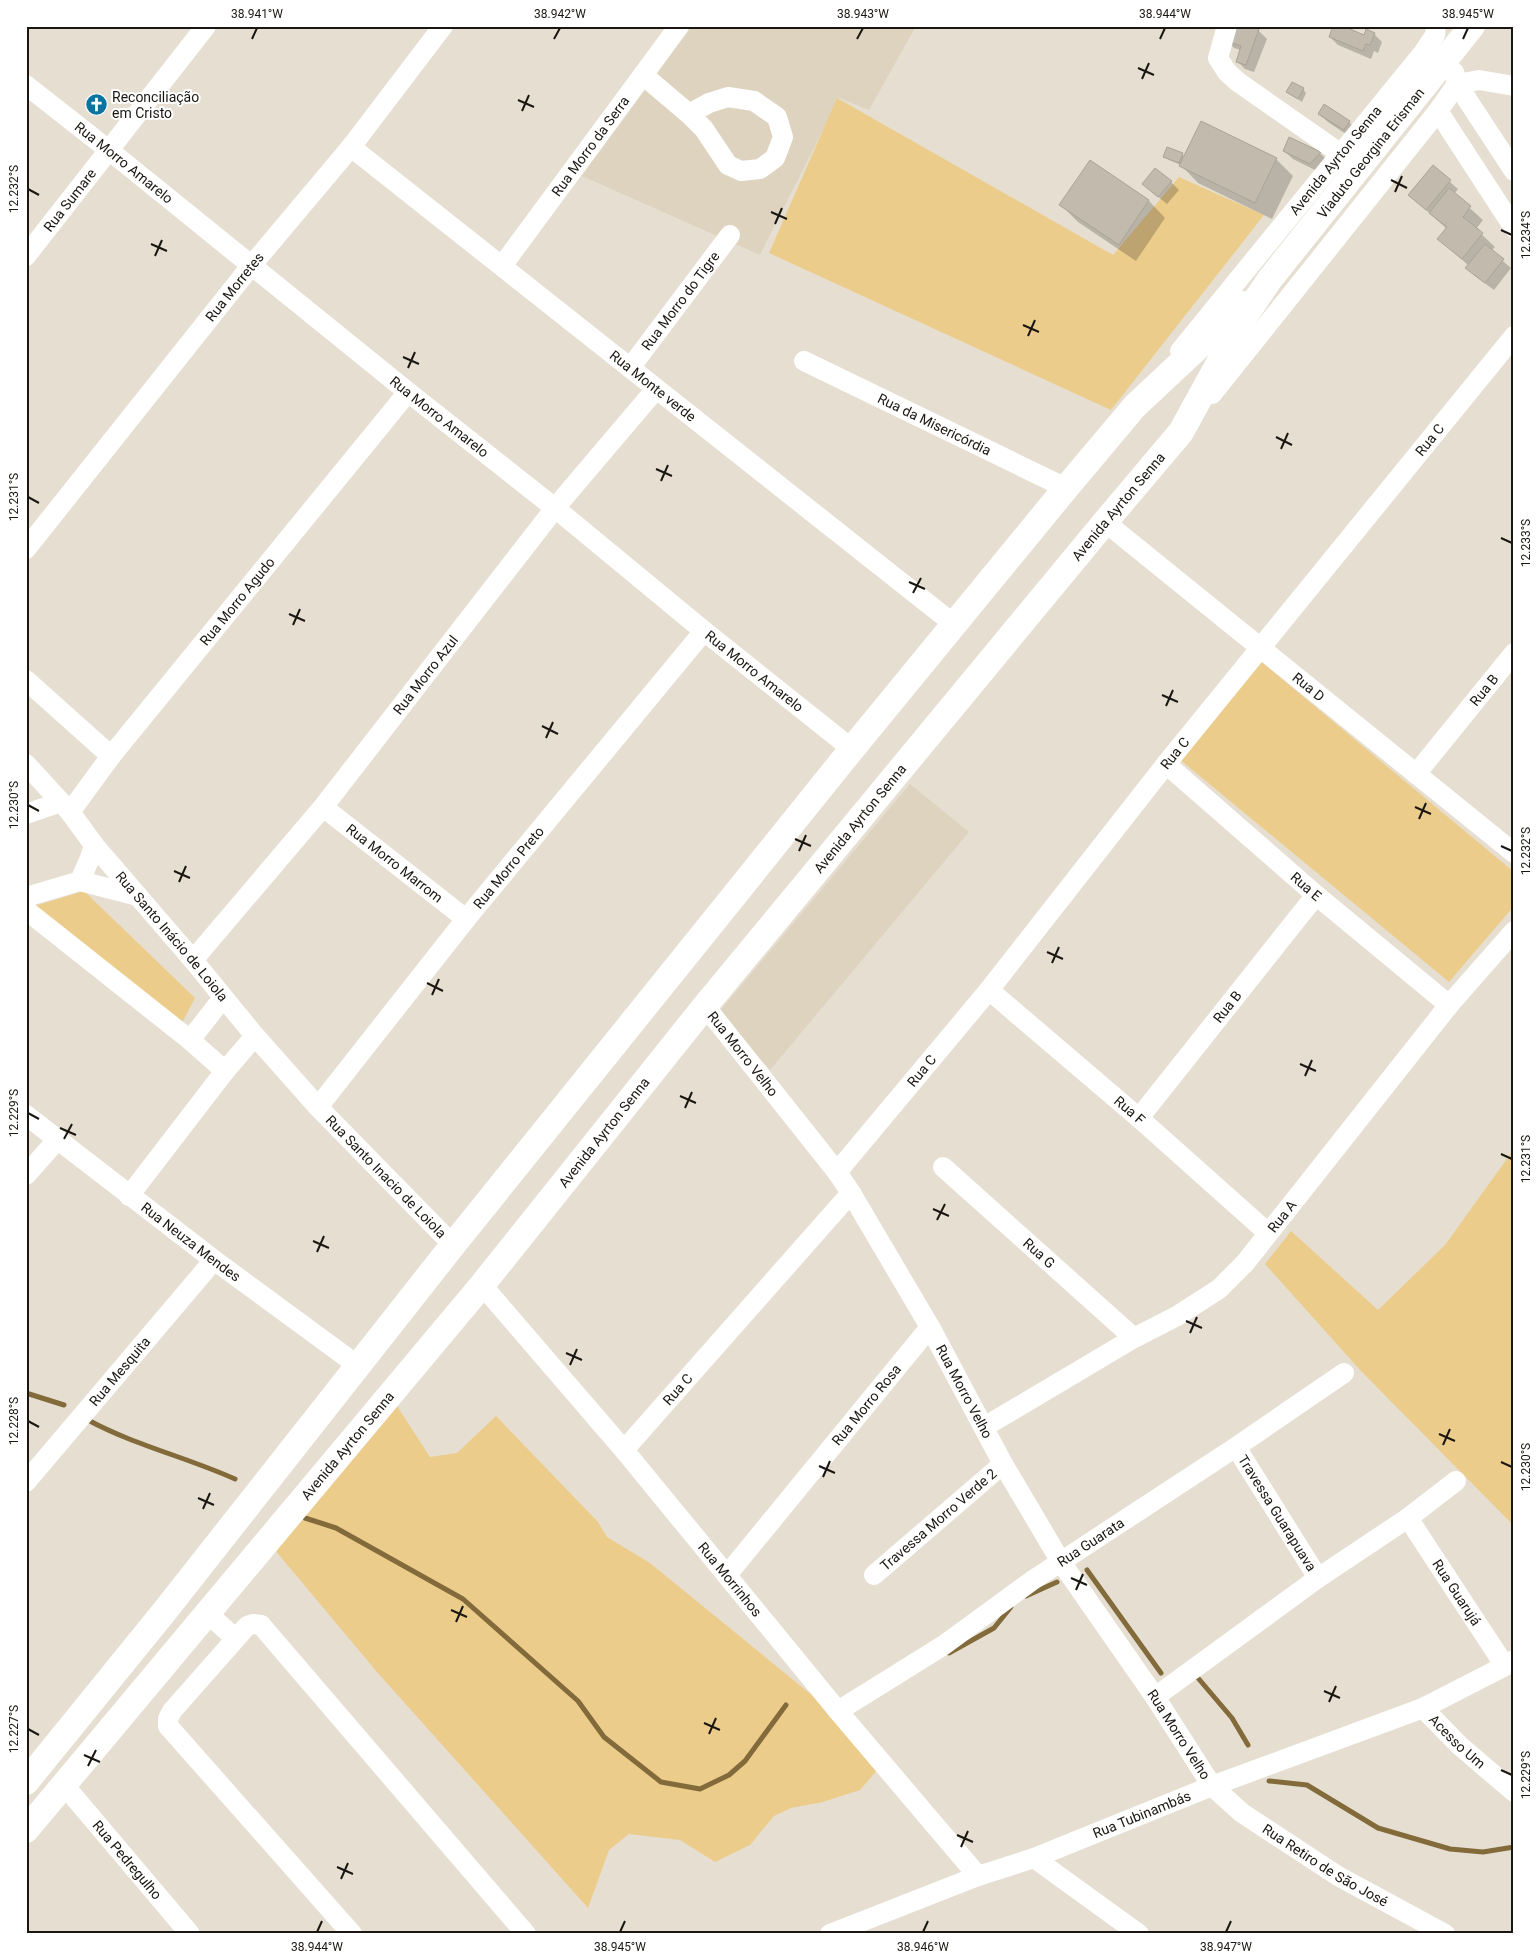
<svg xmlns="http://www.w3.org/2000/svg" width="1540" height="1960" viewBox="0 0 1540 1960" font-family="Roboto,sans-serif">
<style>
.built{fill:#ded3be}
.green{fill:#eccc8b}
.shadow{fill:#0003}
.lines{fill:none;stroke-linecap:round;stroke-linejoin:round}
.stream{stroke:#826a3b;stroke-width:5}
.building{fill:#c2bbad;stroke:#aaa396}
.minor{stroke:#fff;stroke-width:20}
.major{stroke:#fff;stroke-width:26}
.ticks{fill:none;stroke:#1a1712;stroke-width:2}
.labels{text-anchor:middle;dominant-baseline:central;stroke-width:4;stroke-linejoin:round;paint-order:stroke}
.poi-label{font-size:14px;fill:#1a1712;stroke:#fff;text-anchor:start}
.street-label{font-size:14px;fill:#1a1712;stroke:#fff}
.neatline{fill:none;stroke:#1a1712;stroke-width:2}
.ticks-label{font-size:12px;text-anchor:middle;fill:#1a1712}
</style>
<rect width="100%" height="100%" fill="#e6dfd1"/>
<g class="built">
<path d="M692,26H916L869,110L839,98L760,255L582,176Z"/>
<path d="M910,784L969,832L770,1070L719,1012Z"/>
</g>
<g class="green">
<path d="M837,98L1113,255L1179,177L1264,215L1111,410L769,253Z"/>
<path d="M1258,659L1514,872V906L1449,982L1178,758Z"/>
<path d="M84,891L195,998L182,1023L28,908Z"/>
<path d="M1514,1149V1526L1360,1370L1265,1264L1291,1231L1378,1310L1445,1245Z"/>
<path d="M397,1406L430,1457L457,1453L496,1416L598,1522L607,1537L650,1563L819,1701L878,1769L860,1790L823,1802L791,1808L774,1816L750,1845L715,1862L680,1840L629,1834L609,1850L588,1908L377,1672L274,1549Z"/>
</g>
<g class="shadow">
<path d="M1258,30L1267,39L1254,72L1245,69L1237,61L1241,50L1234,48L1226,39Z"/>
<path d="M1374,34L1382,42L1378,53L1374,51L1371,59L1338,45L1330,37L1364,36Z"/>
<path d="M1303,89L1306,93L1302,102L1288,92Z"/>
<path d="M1319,114L1349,122L1357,130L1352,138L1328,122Z"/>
<path d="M1202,123L1276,159L1293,176L1272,219L1198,183L1181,165L1169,160L1165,156L1182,154L1185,157Z"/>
<path d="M1290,139L1320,153L1328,161L1319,172L1293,159L1284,151Z"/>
<path d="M1090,162L1149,201L1165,218L1136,261L1078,222L1061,205Z"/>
<path d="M1433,167L1458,189L1454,194L1483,220L1476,229L1495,247L1491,251L1511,268L1494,290L1475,276L1467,268L1469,266L1439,239L1447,229L1418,203Z"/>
<path d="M1171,182L1179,190L1167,204L1152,192Z"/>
</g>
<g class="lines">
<g class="stream">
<path d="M26,1393L64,1405"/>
<path d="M88,1420C134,1445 186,1457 235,1479"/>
<path d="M305,1518L336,1528L463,1599L578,1701L604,1737L661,1782L700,1789L729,1775L745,1761L786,1705"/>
<path d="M1087,1570L1161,1673"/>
<path d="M1026,1596L1057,1582"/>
<path d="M949,1653L994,1628L1011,1607"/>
<path d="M1198,1678L1232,1718L1248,1745"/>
<path d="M1269,1781L1307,1785L1378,1828L1450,1849L1483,1852L1514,1847"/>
</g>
</g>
<g class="building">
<path d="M1230,26H1251L1259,29L1246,65L1236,62L1241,46L1225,40Z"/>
<path d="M1333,26H1343L1364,35L1366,29L1375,33L1370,45L1366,44L1363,51L1329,37Z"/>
<path d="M1292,82L1304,88L1298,99L1286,92Z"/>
<path d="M1324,104L1350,121L1344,130L1318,114Z"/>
<path d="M1201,121L1277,158L1255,203L1179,166Z"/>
<path d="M1289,137L1321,152L1310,164L1283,151Z"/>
<path d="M1167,147L1183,153L1179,163L1163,157Z"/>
<path d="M1090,160L1149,200L1119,245L1059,205Z"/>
<path d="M1433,165L1451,180L1426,210L1408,195Z"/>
<path d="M1155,168L1172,181L1158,197L1142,184Z"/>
<path d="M1449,188L1471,206L1463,217L1483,233L1462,259L1437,239L1447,227L1429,213Z"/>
<path d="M1485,244L1504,259L1485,283L1465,268Z"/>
</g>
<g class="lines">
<g class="minor">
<path d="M1227,26L1218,58L1227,72L1238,82L1341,154"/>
<path d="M1454,72L1457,84L1514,171"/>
<path d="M643,75L689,114L704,129L728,165L741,171L760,169L775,158L783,137L777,117L754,101L728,97L709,103L689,114"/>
<path d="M1457,84L1479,80L1514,86"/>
<path id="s1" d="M26,85L110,151L408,392L555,508L704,631L852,749"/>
<path d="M1438,111L1514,228"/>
<path id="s2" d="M351,147L955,625"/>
<path id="s3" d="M26,256L206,26"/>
<path id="s4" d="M502,266L679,26"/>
<path id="s5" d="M1180,351L1423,53L1435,35L1436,26"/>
<path id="s6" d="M804,361L1066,488"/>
<path id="s7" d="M630,368L730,235"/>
<path d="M1212,394L1438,111L1457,84"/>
<path id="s8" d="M1105,522L1514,853"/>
<path id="s9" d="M26,549L251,266L351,147L443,26"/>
<path d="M26,680L111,756"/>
<path id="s10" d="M26,764L70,812L94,845L193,960L255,1036L318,1107L453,1245"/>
<path id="s11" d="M1166,764L1316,895L1449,1005"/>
<path id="s12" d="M1416,774L1514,653"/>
<path id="s13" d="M323,807L466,919"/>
<path id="s14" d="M70,812L111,756L408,392"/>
<path d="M26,814L61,802"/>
<path d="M80,881L90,858L94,845"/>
<path d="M26,897L80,881L138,896"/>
<path d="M26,910L190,1040L225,1071"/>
<path id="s15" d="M193,960L323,807L555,508L656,389"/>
<path id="s16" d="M989,990L1139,1118L1268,1233"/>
<path id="s17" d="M705,1006L837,1172L851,1193L930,1327L1003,1464L1061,1562L1155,1697L1212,1786L1242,1813L1338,1876L1445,1934"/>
<path d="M190,1040L223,998"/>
<path id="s18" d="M318,1107L466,919L704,631"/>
<path id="s19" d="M26,1115L214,1260L357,1365"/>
<path id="s20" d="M1139,1118L1316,895"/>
<path id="s21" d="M943,1167L1134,1338"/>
<path id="s22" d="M837,1172L989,990L1166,764L1514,336"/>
<path d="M26,1175L57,1140"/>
<path d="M129,1196L225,1071L255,1036"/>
<path id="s23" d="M482,1285L624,1450L838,1711L978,1876"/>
<path id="s24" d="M984,1427L1134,1338L1177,1316L1219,1289L1245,1263L1449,1005L1514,931"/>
<path id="s25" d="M1236,1447L1318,1578"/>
<path id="s26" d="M624,1450L851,1193"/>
<path id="s27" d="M26,1482L214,1260"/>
<path id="s28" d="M1408,1518L1505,1666"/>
<path id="s29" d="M727,1575L930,1327"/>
<path id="s30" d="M874,1575L1003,1464"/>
<path d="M208,1614L235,1638"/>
<path d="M1155,1697L1318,1578L1408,1518L1456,1481"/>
<path id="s31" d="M1423,1708L1459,1745L1514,1792"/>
<path id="s32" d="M838,1711L944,1645L1033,1580L1236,1447L1344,1373"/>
<path id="s33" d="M64,1785L190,1934"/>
<path d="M1034,1858L1139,1934"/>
<path d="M352,1934L168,1726V1719L172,1711L247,1626L253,1624L261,1625L526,1934"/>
<path id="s34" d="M830,1934L978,1876L1034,1858L1212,1786L1423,1708L1505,1666L1514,1660"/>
</g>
<g class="major">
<path d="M26,1782L164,1612L453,1245L852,749L1066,488L1135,406L1244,304"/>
<path id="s35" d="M26,1830L482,1285L705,1006L1105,522L1181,432L1243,319L1270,279L1472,26"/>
</g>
</g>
<path class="ticks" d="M252,39L257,28M554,39L560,28M857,39L863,28M1160,39L1165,28M1463,39L1468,28M1138,68L1154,75M1142,79L1149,63M518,100L534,107M522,111L529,95M1391,180L1407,188M28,189L39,195M1395,192L1402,176M771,212L787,219M775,224L782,208M1501,230L1512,235M151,244L167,251M155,256L162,240M1023,325L1039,332M1028,336L1035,320M403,357L419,364M408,368L415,352M1276,437L1292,445M1281,449L1288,433M656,469L672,476M661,481L668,465M28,497L39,503M1501,538L1512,543M909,582L925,589M913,593L921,578M289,614L305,621M293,625L300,609M1162,695L1178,702M1166,706L1173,690M542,726L558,734M546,738L553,722M28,805L39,811M1415,807L1431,814M1419,819L1426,803M795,839L811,846M1501,846L1512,851M799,851L806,835M174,871L190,878M179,882L186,866M1047,952L1063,959M1052,963L1059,947M427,983L443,991M432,995L439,979M1300,1064L1316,1071M1305,1076L1312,1060M680,1096L696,1103M685,1108L692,1092M28,1113L39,1119M60,1128L76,1135M64,1139L72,1124M1501,1154L1512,1159M933,1209L949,1216M937,1220L945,1204M313,1241L329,1248M317,1252L324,1236M1186,1321L1202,1328M1190,1333L1197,1317M566,1353L582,1360M570,1365L577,1349M28,1421L39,1427M1439,1434L1455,1441M1443,1445L1450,1429M1501,1462L1512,1467M819,1466L835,1473M823,1477L830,1461M198,1498L214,1505M203,1509L210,1493M1071,1578L1087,1585M1076,1590L1083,1574M451,1610L467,1617M456,1622L463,1606M1324,1691L1340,1698M1329,1702L1336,1686M704,1723L720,1730M28,1729L39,1735M709,1734L716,1718M84,1755L100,1762M88,1766L96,1750M1501,1770L1512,1775M957,1835L973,1842M961,1847L968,1831M337,1867L353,1874M341,1879L348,1863M317,1932L322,1921M620,1932L625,1921M923,1932L928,1921M1226,1932L1231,1921"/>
<defs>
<symbol id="church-disc" viewBox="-11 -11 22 22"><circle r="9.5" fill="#0974a0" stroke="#fff"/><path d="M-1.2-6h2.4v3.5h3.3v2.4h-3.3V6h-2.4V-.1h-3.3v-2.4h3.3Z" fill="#fff"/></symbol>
</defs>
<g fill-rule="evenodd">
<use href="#church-disc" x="84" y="92" width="25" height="25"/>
</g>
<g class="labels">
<g class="poi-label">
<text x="112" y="97">Reconciliação<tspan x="112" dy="16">em Cristo</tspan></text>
</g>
<g class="street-label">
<text stroke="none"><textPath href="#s4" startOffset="149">Rua Morro da Serra</textPath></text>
<text stroke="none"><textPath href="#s35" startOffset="2152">Viaduto Georgina Erisman</textPath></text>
<text stroke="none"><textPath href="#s5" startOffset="246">Avenida Ayrton Senna</textPath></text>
<text stroke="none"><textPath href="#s1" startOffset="125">Rua Morro Amarelo</textPath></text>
<text stroke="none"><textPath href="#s3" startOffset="71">Rua Sumare</textPath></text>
<text stroke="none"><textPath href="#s9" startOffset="335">Rua Morretes</textPath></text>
<text stroke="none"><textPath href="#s7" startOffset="84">Rua Morro do Tigre</textPath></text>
<text stroke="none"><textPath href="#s2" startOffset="385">Rua Monte verde</textPath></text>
<text stroke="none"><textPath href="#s1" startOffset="530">Rua Morro Amarelo</textPath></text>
<text stroke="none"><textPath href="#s6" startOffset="145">Rua da Misericórdia</textPath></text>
<text stroke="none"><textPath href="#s22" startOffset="942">Rua C</textPath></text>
<text stroke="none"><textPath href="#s35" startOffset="1716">Avenida Ayrton Senna</textPath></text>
<text stroke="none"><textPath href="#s14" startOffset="269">Rua Morro Agudo</textPath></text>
<text stroke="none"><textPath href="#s1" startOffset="935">Rua Morro Amarelo</textPath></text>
<text stroke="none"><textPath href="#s15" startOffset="368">Rua Morro Azul</textPath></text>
<text stroke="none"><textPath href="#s8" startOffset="262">Rua D</textPath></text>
<text stroke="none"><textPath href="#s12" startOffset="108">Rua B</textPath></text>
<text stroke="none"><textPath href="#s22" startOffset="538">Rua C</textPath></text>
<text stroke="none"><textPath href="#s35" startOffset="1311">Avenida Ayrton Senna</textPath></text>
<text stroke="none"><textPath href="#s13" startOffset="91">Rua Morro Marrom</textPath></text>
<text stroke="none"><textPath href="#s18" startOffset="306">Rua Morro Preto</textPath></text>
<text stroke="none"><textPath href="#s11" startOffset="186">Rua E</textPath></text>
<text stroke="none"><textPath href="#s10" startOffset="226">Rua Santo Inácio de Loiola</textPath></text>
<text stroke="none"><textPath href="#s20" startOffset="142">Rua B</textPath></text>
<text stroke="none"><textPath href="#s17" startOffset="61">Rua Morro Velho</textPath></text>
<text stroke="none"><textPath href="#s22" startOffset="132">Rua C</textPath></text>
<text stroke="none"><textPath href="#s16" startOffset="185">Rua F</textPath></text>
<text stroke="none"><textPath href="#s35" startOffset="906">Avenida Ayrton Senna</textPath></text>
<text stroke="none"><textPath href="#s10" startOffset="548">Rua Santo Inacio de Loiola</textPath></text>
<text stroke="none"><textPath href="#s24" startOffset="369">Rua A</textPath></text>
<text stroke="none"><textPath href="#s19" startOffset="208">Rua Neuza Mendes</textPath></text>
<text stroke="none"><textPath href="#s21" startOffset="129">Rua G</textPath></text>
<text stroke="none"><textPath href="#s27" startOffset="145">Rua Mesquita</textPath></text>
<text stroke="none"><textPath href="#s26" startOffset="81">Rua C</textPath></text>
<text stroke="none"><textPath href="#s17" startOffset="466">Rua Morro Velho</textPath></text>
<text stroke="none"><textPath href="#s29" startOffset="220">Rua Morro Rosa</textPath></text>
<text stroke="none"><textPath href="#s35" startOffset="501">Avenida Ayrton Senna</textPath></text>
<text stroke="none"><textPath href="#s25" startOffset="78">Travessa Guarapuava</textPath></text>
<text stroke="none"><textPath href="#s30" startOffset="85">Travessa Morro Verde 2</textPath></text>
<text stroke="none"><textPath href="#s32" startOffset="304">Rua Guarata</textPath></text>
<text stroke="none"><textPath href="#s23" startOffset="385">Rua Morrinhos</textPath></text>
<text stroke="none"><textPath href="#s28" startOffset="89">Rua Guarujá</textPath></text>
<text stroke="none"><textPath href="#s17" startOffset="871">Rua Morro Velho</textPath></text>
<text stroke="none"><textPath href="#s31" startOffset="48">Acesso Um</textPath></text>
<text stroke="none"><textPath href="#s34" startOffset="334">Rua Tubinambás</textPath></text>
<text stroke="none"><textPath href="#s33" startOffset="98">Rua Pedregulho</textPath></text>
<text stroke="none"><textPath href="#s17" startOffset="1071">Rua Retiro de São José</textPath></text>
</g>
</g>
<rect width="1540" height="1960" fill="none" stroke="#ffffff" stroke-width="55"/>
<rect x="28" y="28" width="1484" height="1904" class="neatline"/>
<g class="ticks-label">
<text x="257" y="18">38.941°W</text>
<text x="560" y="18">38.942°W</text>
<text x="863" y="18">38.943°W</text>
<text x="1165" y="18">38.944°W</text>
<text x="1468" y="18">38.945°W</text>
<text transform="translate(14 189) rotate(-90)" y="4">12.232°S</text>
<text transform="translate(1526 235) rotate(-90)" y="4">12.234°S</text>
<text transform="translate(14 497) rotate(-90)" y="4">12.231°S</text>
<text transform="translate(1526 543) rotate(-90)" y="4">12.233°S</text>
<text transform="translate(14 805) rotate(-90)" y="4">12.230°S</text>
<text transform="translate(1526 851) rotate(-90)" y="4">12.232°S</text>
<text transform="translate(14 1113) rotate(-90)" y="4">12.229°S</text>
<text transform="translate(1526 1159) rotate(-90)" y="4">12.231°S</text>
<text transform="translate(14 1421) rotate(-90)" y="4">12.228°S</text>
<text transform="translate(1526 1467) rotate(-90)" y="4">12.230°S</text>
<text transform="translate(14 1729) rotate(-90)" y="4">12.227°S</text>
<text transform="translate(1526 1775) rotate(-90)" y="4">12.229°S</text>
<text x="317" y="1951">38.944°W</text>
<text x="620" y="1951">38.945°W</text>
<text x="923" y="1951">38.946°W</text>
<text x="1226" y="1951">38.947°W</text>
</g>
</svg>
